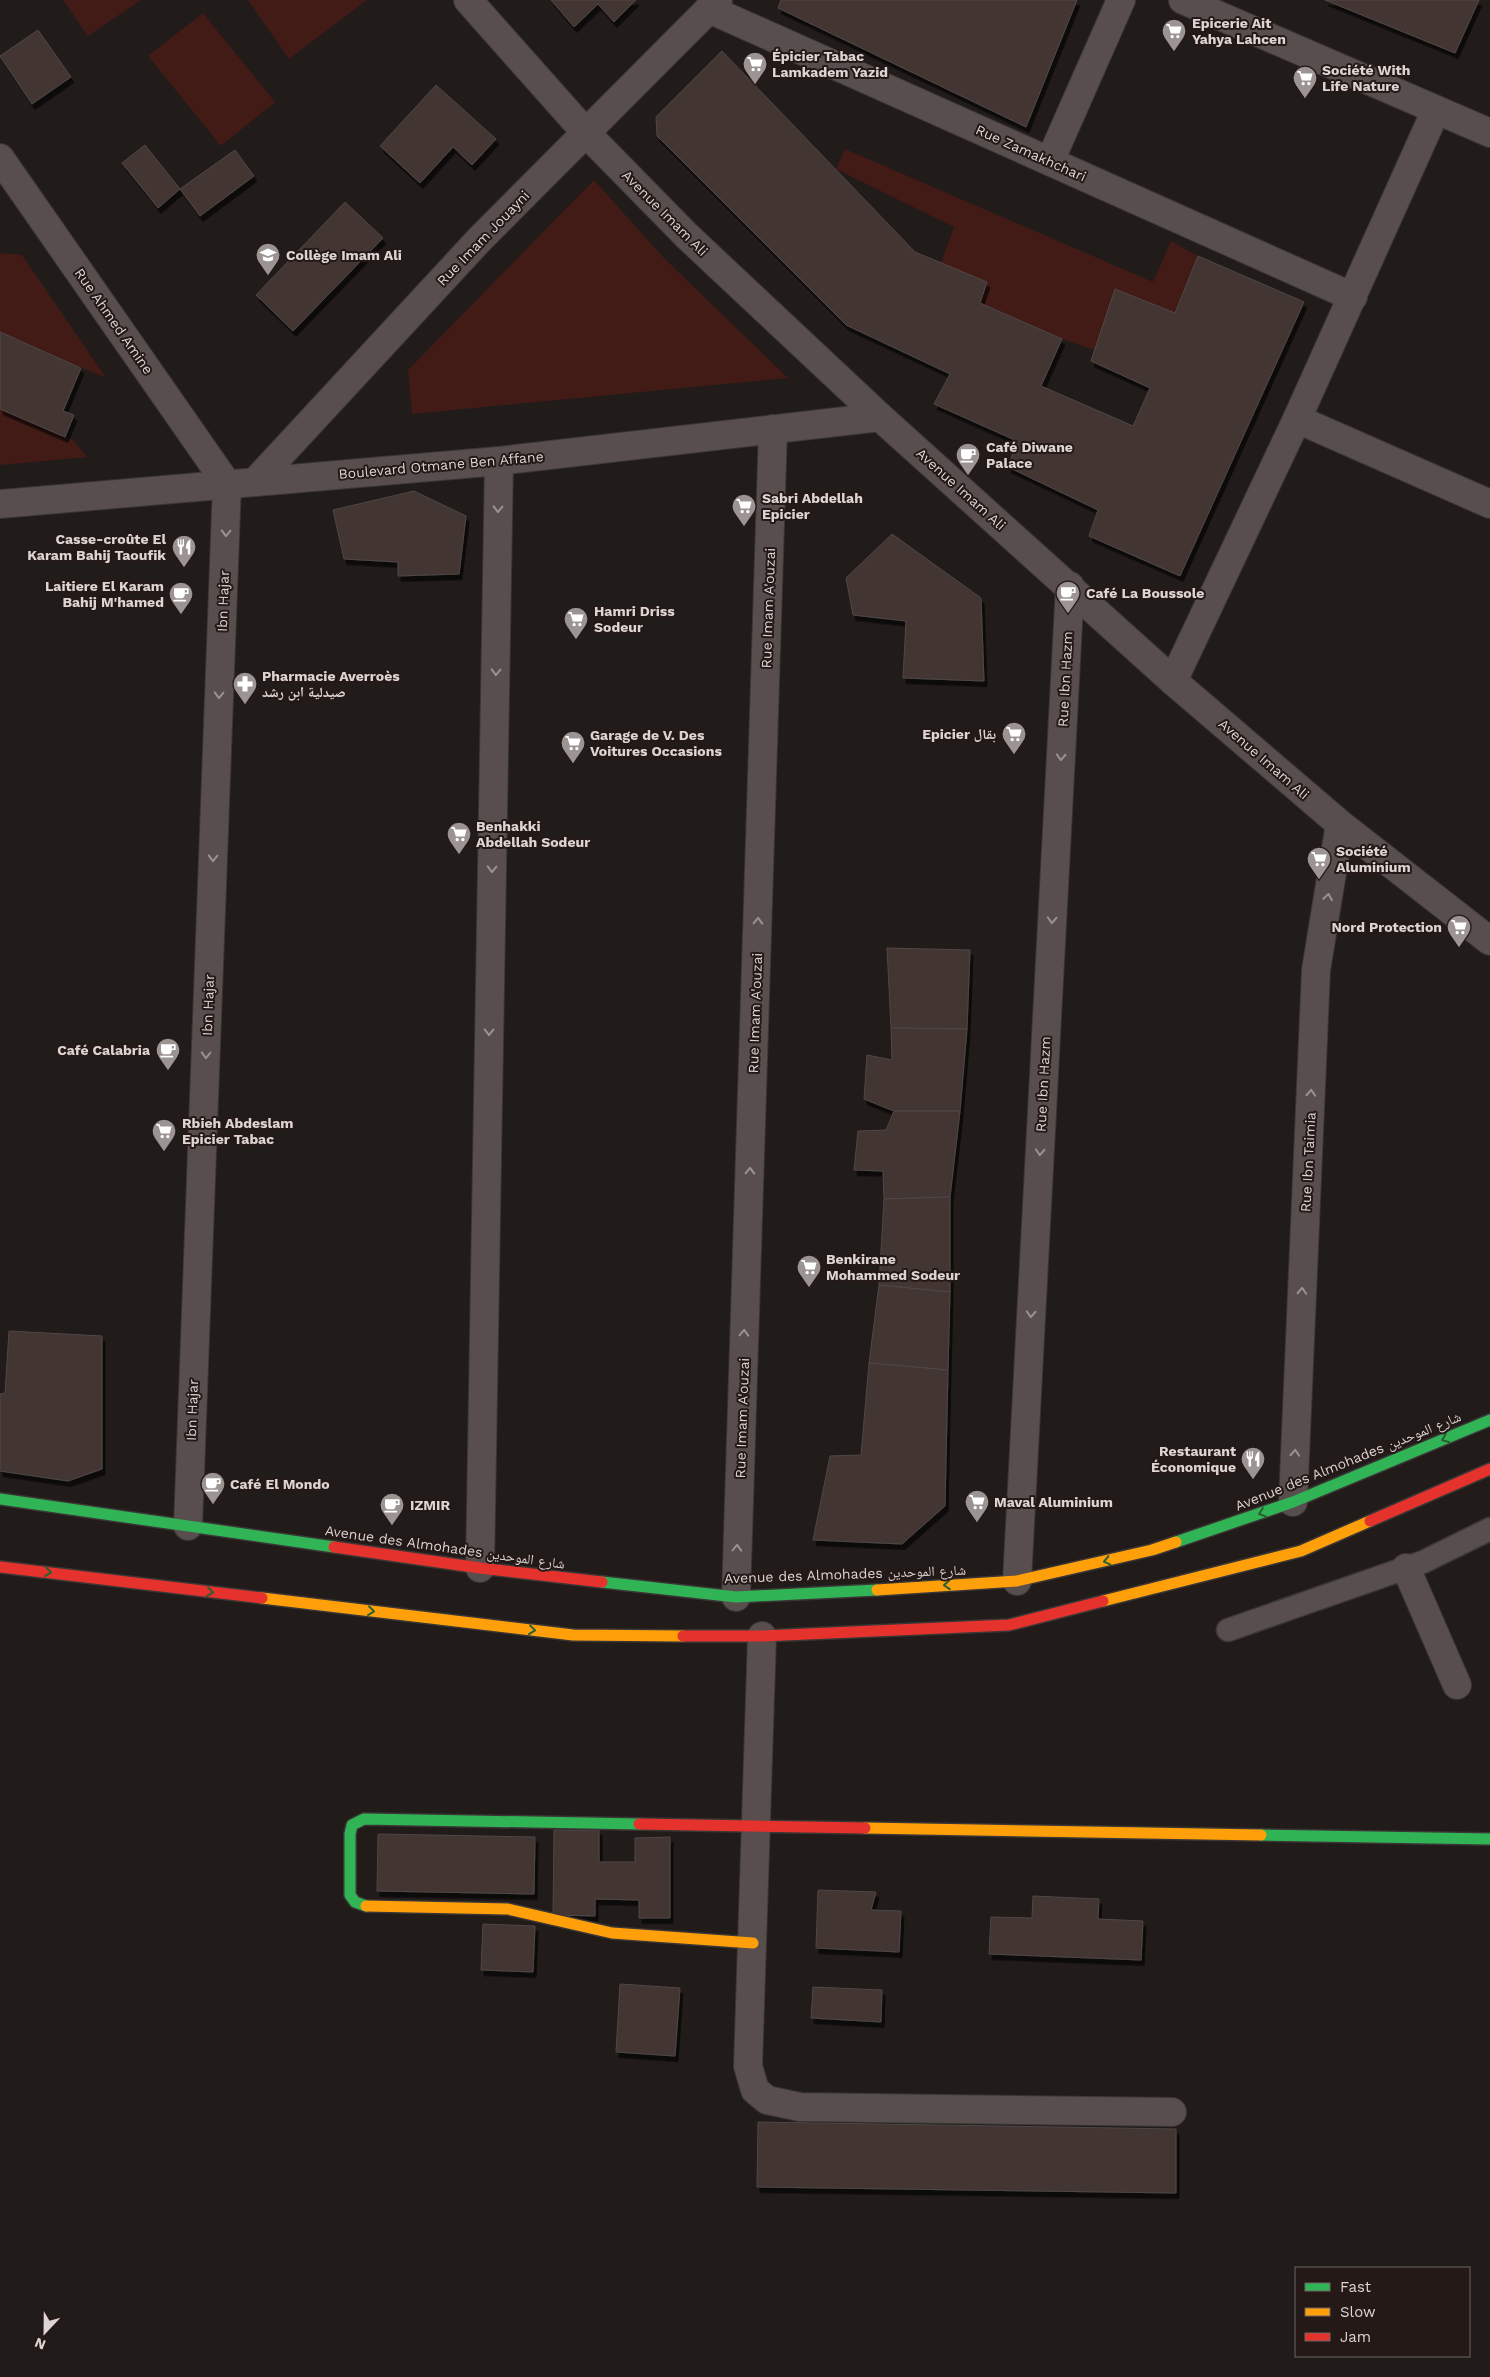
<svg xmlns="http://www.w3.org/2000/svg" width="1490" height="2377" viewBox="0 0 1490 2377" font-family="'Work Sans','Noto Naskh Arabic',sans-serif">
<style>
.green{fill:#421b17}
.building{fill:#423432;stroke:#4e4847;filter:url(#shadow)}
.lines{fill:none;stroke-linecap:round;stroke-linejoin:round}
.lane-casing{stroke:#3a3635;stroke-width:25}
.street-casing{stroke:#3a3635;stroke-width:30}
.fast-casing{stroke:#3a3635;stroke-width:14}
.slow-casing{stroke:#3a3635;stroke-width:14}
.jam-casing{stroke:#3a3635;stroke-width:14}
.lane{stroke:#574e4d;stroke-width:22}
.street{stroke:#574e4d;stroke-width:28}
.fast{stroke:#30b455;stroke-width:11}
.slow{stroke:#ff9f0a;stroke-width:11}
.jam{stroke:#e5322d;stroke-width:11}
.oneway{stroke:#9a9290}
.oneway2{stroke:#295f33}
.labels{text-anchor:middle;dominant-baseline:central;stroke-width:4;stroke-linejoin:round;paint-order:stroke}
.poi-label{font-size:14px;font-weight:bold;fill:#dcd5d3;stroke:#241917;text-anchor:start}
.street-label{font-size:14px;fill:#dcd5d3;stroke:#241917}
</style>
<defs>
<filter id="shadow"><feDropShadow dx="3" dy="5.5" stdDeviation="0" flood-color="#0009"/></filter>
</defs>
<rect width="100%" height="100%" fill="#211b1a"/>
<g class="green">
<path d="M63,0H141L88,36Z"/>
<path d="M248,0H367L289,59Z"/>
<path d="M203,13L275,102L221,146L148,56Z"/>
<path d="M845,149L1153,282L1171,241L1198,256L1175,313L1095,350L1062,339L980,303L987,282L941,263L954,227L836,169Z"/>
<path d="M594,180L664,258L788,378L412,414L408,370Z"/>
<path d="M0,253L22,255L106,378L0,332Z"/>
<path d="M0,409L73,440L87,457L0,465Z"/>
</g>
<g class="building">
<path d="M551,0H636L614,22L598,4L574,27Z"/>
<path d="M781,0H1077L1026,127L778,8Z"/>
<path d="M1325,0H1479L1455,53Z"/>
<path d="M38,30L71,77L32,104L0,56Z"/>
<path d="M722,51L915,252L987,282L980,303L1062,339L1041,386L1133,426L1150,388L1091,361L1115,289L1175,313L1198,256L1304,302L1180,576L1089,536L1098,510L1008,467L1017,441L934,404L950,374L846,325L657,136L656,117Z"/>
<path d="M436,85L496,139L472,165L453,147L420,183L380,146Z"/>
<path d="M145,145L180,189L158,208L122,163Z"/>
<path d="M235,150L254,176L200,216L180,189Z"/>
<path d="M345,202L383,238L293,331L256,295Z"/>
<path d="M0,332L81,368L63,411L74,415L65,437L0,409Z"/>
<path d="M414,491L466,516L459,574L398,576V562L344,559L333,510Z"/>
<path d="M892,534L981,598L984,681L903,678L906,621L853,615L846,578Z"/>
<path d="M887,948L970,950L967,1029L891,1028Z"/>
<path d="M891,1028L967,1029L960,1111H894L864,1099L867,1055L892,1060Z"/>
<path d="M894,1111H960L950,1197L884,1199L883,1171L854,1170L858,1131L886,1130Z"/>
<path d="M950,1197V1292L879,1285L884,1199Z"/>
<path d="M879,1285L950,1292L948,1370L869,1363Z"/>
<path d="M9,1331L102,1336V1469L68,1481L0,1471V1394L5,1393Z"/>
<path d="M869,1363L948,1370L945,1506L902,1544L813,1540L830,1456L861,1455Z"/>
<path d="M554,1830H599V1862H635V1838L670,1837V1918H639V1900L595,1899V1916L553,1915Z"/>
<path d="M378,1834L535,1837L534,1894L377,1891Z"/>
<path d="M818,1890L876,1892L871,1910L901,1911L899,1952L816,1948Z"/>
<path d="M1033,1896L1099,1899L1098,1919L1143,1921L1141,1960L989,1954L991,1917L1032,1918Z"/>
<path d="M483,1924L535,1926L533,1972L481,1970Z"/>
<path d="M620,1984L680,1988L675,2056L616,2052Z"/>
<path d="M813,1987L882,1990L881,2022L811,2018Z"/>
<path d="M758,2122L1176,2129V2193L757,2187Z"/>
</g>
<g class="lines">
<defs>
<path id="lane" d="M1228,1630L1423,1562L1490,1529"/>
<g id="street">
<path d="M468,0L587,134L687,236L880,417L1173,681L1340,824L1490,941"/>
<path d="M1183,0L1490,133"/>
<path d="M709,9L1353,297"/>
<path d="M0,158L227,484L188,1526"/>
<path d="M1050,161L1121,0"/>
<path d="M1297,419L1490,504"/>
<path d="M255,482L479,240L718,0"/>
<path d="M0,504L499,461L880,417"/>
<path d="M1173,681L1297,419L1436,110"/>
<path d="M1293,1502L1316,970L1340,824"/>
<path d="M480,1568L499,461"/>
<path d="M1406,1568L1457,1685"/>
<path d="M1017,1581L1070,586"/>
<path d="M736,1597L773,429"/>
<path d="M762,1636L748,2066L755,2090L767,2100L800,2107L1172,2112"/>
</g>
<g id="fast">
<path d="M0,1499L334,1547"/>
<path d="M1176,1542L1293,1502L1490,1420"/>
<path d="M602,1582L736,1597L877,1590"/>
<path d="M1261,1835L1490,1839"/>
<path d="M366,1906L355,1902L350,1895V1834L352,1825L364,1819L639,1824"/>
</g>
<g id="slow">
<path d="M877,1590L1017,1581L1152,1550L1176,1542"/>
<path d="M262,1598L573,1635L683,1636"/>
<path d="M1103,1601L1301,1551L1370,1521"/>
<path d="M865,1828L1261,1835"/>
<path d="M366,1906L508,1909L612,1933L753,1943"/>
</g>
<g id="jam">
<path d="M1370,1521L1490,1469"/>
<path d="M334,1547L480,1568L602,1582"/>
<path d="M0,1567L262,1598"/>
<path d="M683,1636H762L1009,1625L1103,1601"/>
<path d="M639,1824L865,1828"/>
</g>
</defs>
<use href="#lane" class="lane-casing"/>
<use href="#street" class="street-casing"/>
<use href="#fast" class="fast-casing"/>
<use href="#slow" class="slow-casing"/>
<use href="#jam" class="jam-casing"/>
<use href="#lane" class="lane"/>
<use href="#street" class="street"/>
<use href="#fast" class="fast"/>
<use href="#slow" class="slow"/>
<use href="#jam" class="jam"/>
</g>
<defs><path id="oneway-chevron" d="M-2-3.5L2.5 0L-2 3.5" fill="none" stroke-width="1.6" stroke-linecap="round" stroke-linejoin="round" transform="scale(1.25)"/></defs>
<g class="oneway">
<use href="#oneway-chevron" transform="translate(498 509) rotate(91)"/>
<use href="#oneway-chevron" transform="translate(226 533) rotate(92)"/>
<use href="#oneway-chevron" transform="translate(496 672) rotate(91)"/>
<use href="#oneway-chevron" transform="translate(219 695) rotate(92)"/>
<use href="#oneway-chevron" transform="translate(1061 757) rotate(93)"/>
<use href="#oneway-chevron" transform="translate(213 858) rotate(92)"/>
<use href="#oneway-chevron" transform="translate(492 869) rotate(91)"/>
<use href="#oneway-chevron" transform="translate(1328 897) rotate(-81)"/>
<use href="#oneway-chevron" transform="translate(1052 920) rotate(93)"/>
<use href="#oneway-chevron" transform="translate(758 921) rotate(-88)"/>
<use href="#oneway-chevron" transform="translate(489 1032) rotate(91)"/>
<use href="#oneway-chevron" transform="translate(206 1055) rotate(92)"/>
<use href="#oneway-chevron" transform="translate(1311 1093) rotate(-87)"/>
<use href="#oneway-chevron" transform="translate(1040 1152) rotate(93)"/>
<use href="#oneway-chevron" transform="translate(750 1171) rotate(-88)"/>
<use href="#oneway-chevron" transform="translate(1302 1291) rotate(-87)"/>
<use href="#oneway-chevron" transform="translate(1031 1314) rotate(93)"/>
<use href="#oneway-chevron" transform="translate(744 1333) rotate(-88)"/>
<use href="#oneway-chevron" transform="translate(1295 1453) rotate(-87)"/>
<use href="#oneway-chevron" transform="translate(737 1548) rotate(-88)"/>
</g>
<g class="oneway2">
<use href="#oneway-chevron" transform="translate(1445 1439) rotate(157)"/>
<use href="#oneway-chevron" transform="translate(1262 1513) rotate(161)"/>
<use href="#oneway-chevron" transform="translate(1107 1561) rotate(167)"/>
<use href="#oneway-chevron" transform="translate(48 1572) rotate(7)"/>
<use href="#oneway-chevron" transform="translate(947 1585) rotate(176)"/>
<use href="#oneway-chevron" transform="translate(210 1592) rotate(7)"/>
<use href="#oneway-chevron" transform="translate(371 1611) rotate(7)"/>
<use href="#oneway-chevron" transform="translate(532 1630) rotate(7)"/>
</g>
<defs>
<symbol id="supermarket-pin" viewBox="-11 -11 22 30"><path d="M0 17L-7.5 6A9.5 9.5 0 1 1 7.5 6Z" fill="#9b9492" stroke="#241917"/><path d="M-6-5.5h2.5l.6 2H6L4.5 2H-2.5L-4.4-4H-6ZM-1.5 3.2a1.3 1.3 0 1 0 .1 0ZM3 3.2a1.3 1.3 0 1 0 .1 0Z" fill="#fff"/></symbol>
<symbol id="school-pin" viewBox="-11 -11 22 30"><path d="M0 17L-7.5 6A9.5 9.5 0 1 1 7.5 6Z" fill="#9b9492" stroke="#241917"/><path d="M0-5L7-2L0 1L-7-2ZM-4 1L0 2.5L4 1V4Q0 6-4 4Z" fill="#fff"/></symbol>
<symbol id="cafe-pin" viewBox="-11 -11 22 30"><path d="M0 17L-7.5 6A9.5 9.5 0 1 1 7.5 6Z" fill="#9b9492" stroke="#241917"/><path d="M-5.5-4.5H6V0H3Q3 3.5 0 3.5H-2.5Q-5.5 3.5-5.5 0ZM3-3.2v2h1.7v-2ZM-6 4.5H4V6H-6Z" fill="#fff"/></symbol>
<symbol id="restaurant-pin" viewBox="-11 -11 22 30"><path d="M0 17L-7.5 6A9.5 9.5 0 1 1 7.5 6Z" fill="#9b9492" stroke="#241917"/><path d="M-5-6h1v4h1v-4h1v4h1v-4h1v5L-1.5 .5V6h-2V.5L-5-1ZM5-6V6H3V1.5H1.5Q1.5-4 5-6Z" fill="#fff"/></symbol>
<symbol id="pharmacy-pin" viewBox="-11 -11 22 30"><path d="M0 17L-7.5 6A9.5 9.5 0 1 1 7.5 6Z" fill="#9b9492" stroke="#241917"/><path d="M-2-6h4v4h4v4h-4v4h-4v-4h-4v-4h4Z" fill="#fff"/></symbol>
</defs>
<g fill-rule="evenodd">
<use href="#supermarket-pin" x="1160" y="17" width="28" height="38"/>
<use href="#supermarket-pin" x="741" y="50" width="28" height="38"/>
<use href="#supermarket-pin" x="1291" y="64" width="28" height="38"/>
<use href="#school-pin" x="254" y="241" width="28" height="38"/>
<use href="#cafe-pin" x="954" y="441" width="28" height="38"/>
<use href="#supermarket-pin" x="730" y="492" width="28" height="38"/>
<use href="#restaurant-pin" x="170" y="533" width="28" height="38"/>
<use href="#cafe-pin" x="1054" y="579" width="28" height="38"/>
<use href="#cafe-pin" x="167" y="580" width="28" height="38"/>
<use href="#supermarket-pin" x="562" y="605" width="28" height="38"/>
<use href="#pharmacy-pin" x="231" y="670" width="28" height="38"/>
<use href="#supermarket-pin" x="1000" y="720" width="28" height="38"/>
<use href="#supermarket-pin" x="559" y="729" width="28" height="38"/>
<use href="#supermarket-pin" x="445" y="820" width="28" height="38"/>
<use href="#supermarket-pin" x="1305" y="845" width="28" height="38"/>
<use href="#supermarket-pin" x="1445" y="913" width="28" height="38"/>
<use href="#cafe-pin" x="154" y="1036" width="28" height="38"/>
<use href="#supermarket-pin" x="150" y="1117" width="28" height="38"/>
<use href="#supermarket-pin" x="795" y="1253" width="28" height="38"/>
<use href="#restaurant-pin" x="1239" y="1445" width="28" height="38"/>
<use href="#cafe-pin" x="199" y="1470" width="28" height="38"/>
<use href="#supermarket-pin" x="963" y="1488" width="28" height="38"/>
<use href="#cafe-pin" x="378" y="1491" width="28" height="38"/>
</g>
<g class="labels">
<g class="poi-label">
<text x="1192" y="23">Epicerie Ait<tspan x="1192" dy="16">Yahya Lahcen</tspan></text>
<text x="772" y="56">Épicier Tabac<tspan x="772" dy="16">Lamkadem Yazid</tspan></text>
<text x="1322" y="70">Société With<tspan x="1322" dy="16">Life Nature</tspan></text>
<text x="286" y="255">Collège Imam Ali</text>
<text x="986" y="447">Café Diwane<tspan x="986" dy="16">Palace</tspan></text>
<text x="762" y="498">Sabri Abdellah<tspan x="762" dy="16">Epicier</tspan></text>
<text x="166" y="539" text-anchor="end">Casse-croûte El<tspan x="166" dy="16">Karam Bahij Taoufik</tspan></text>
<text x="164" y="586" text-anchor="end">Laitiere El Karam<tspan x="164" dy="16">Bahij M'hamed</tspan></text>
<text x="1086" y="593">Café La Boussole</text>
<text x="594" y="611">Hamri Driss<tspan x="594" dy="16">Sodeur</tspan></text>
<text x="262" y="676">Pharmacie Averroès<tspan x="262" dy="16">صيدلية ابن رشد</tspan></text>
<text x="996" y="734" text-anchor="end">Epicier بقال</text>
<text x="590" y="735">Garage de V. Des<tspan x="590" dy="16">Voitures Occasions</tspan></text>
<text x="476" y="826">Benhakki<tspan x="476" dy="16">Abdellah Sodeur</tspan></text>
<text x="1336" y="851">Société<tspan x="1336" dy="16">Aluminium</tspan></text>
<text x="1442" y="927" text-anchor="end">Nord Protection</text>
<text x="150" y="1050" text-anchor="end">Café Calabria</text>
<text x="182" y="1123">Rbieh Abdeslam<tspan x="182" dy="16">Epicier Tabac</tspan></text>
<text x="826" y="1259">Benkirane<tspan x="826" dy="16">Mohammed Sodeur</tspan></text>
<text x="1236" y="1451" text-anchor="end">Restaurant<tspan x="1236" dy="16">Économique</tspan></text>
<text x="230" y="1484">Café El Mondo</text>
<text x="994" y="1502">Maval Aluminium</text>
<text x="410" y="1505">IZMIR</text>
</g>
<g class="street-label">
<text transform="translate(1031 153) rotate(24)">Rue Zamakhchari</text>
<text transform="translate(665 213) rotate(45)">Avenue Imam Ali</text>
<text transform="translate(483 238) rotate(-46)">Rue Imam Jouayni</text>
<text transform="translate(114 321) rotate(55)">Rue Ahmed Amine</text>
<text transform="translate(441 465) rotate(-5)">Boulevard Otmane Ben Affane</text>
<text transform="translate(961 489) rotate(42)">Avenue Imam Ali</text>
<text transform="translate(223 601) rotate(-88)">Ibn Hajar</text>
<text transform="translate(768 608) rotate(-88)">Rue Imam A'ouzai</text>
<text transform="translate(1065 679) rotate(-87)">Rue Ibn Hazm</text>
<text transform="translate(1264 759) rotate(41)">Avenue Imam Ali</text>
<text transform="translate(208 1005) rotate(-88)">Ibn Hajar</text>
<text transform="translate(755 1013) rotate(-88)">Rue Imam A'ouzai</text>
<text transform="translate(1043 1084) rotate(-87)">Rue Ibn Hazm</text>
<text transform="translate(1308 1162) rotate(-87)">Rue Ibn Taimia</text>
<text transform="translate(192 1410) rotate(-88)">Ibn Hajar</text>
<text transform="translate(742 1418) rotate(-88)">Rue Imam A'ouzai</text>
<text transform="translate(1348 1461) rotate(-22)">Avenue des Almohades شارع الموحدين</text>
<text transform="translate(445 1547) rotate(8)">Avenue des Almohades شارع الموحدين</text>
<text transform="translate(845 1574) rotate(-2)">Avenue des Almohades شارع الموحدين</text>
</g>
</g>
<rect x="1295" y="2267" width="175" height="90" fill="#241917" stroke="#6e6462"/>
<rect x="1305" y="2283" width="25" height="8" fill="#30b455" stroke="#6e6462"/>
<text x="1340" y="2292" font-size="15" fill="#dcd5d3">Fast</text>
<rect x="1305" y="2308" width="25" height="8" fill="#ff9f0a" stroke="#6e6462"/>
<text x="1340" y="2317" font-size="15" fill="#dcd5d3">Slow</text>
<rect x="1305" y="2333" width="25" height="8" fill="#e5322d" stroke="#6e6462"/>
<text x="1340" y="2342" font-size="15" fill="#dcd5d3">Jam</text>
<g transform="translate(45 2332) rotate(202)" stroke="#241917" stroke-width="4" paint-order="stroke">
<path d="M0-4L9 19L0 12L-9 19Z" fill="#dcd5d3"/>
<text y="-8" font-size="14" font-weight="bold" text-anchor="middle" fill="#dcd5d3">N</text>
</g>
</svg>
